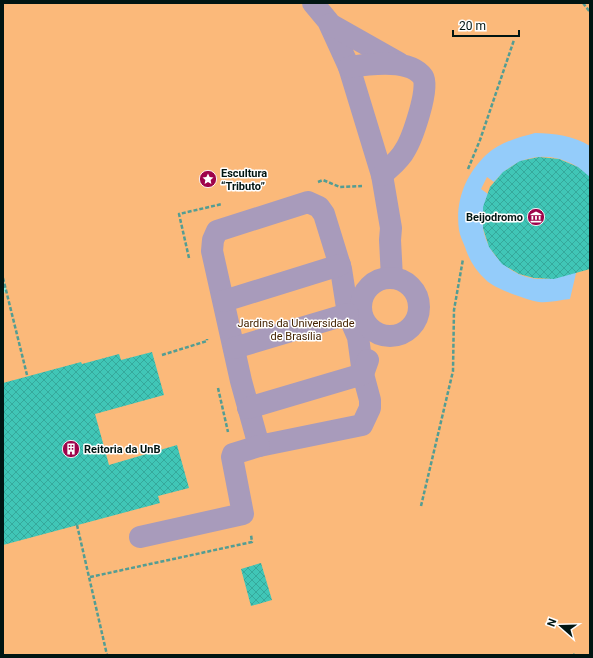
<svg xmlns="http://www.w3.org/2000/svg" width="593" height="658" viewBox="0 0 593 658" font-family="Roboto,sans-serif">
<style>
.park{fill:#fbb97a}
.water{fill:#94ccfa}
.building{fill:url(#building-cross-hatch)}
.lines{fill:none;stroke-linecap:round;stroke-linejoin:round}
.path{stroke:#539d93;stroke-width:2.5;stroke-dasharray:4 2;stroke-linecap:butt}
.minor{stroke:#a89bbb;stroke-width:22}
.labels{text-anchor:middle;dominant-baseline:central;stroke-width:3;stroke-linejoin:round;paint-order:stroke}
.poi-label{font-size:11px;font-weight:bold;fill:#001512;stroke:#fff;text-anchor:start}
.park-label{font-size:11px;fill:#442300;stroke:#fff}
</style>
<defs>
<pattern id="building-cross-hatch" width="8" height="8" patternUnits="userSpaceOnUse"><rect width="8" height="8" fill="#40c6b7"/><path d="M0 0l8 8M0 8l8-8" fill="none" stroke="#36a99c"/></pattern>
</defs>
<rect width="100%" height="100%" fill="#8af8e9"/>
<path class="park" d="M3,3H590V655H3V296L6,289L3,278Z"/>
<path class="water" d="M535,133C554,133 574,136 590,146V179C586,175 581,169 576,166C546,149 516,156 494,182L487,177L481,189L488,194C484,205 482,215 483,227C486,254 512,278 539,279C553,280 565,274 577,269L570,299C560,300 549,303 539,302C527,300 495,289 486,280C476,271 469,260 465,247C463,242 460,236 459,230C455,202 465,175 486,155C500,142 517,138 535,133Z"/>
<g class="building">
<path d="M539,157L559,159L578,167L590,177V269L554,279L534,278L519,274L502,264L489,247L483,228V207L490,187L503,172L520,161Z"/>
<path d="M152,352L164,395L95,414L109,465L177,445L189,488L158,496L160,503L3,545V383L81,362L82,364L119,354L121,360Z"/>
<path d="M261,563L272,600L251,606L241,569Z"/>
</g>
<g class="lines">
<g class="path">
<path d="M583,3L590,12"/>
<path d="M468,169L480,140L514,40"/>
<path d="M318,182L323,180L340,187L362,186"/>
<path d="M189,258L179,214L222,204"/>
<path d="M3,278L27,375"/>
<path d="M162,355L207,341V339"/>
<path d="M218,388L228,432"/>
<path d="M421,506L453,371L454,310L463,259"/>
<path d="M77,525L107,655"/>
<path d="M90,577L252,542L251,535"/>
<path d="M573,654L574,655"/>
</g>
<g class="minor">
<path d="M313,3L328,21L349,67L382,175L391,228L390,240L392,278"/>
<path d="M330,24L399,63"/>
<path d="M349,67C368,64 410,58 423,77C430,88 412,139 405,150C400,160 390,167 382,175"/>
<path d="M308,202L319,207L324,214L341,269L348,314L358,337L363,374L370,400V408L362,425L259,446L241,381L212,251L213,240L217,231Z"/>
<circle cx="390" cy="307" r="29"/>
<path d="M224,301L340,265"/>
<path d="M234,348L348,314"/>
<path d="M248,408L363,374L368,360"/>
<path d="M140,537L243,514L232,457L233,454L259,446"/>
</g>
</g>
<defs>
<symbol id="sight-disc" viewBox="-11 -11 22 22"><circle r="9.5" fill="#9e034a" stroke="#fff"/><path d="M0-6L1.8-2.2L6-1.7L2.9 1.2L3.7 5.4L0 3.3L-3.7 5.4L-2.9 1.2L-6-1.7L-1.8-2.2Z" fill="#fff"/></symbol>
<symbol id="museum-disc" viewBox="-11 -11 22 22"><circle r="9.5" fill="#9e034a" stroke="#fff"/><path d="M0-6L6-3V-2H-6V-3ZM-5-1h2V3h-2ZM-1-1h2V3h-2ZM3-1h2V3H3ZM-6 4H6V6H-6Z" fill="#fff"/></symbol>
<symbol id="building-disc" viewBox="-11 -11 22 22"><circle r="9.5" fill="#9e034a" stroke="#fff"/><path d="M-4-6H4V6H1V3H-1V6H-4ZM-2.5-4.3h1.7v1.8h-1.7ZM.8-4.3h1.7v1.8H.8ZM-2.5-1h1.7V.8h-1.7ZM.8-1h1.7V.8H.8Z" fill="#fff"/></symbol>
</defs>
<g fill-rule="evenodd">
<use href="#sight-disc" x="198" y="169" width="20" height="20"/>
<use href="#museum-disc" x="526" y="207" width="20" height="20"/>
<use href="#building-disc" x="61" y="439" width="20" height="20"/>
</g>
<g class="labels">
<g class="poi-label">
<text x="221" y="173">Escultura<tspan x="221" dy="13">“Tributo”</tspan></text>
<text x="523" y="217" text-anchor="end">Beijodromo</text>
<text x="84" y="449">Reitoria da UnB</text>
</g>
<g class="park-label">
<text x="296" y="323">Jardins da Universidade<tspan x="296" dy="13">de Brasília</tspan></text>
</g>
</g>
<rect width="593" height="658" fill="none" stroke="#001512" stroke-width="8"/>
<g transform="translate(561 626) rotate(290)" stroke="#ffffff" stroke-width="3" paint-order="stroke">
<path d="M0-3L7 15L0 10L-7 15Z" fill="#001512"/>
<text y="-6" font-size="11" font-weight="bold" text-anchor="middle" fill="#001512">N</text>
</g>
<path d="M453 30v6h66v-6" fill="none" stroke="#001512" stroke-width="2"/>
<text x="459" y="30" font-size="12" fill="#001512" stroke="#ffffff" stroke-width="3" paint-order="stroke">20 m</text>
</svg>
